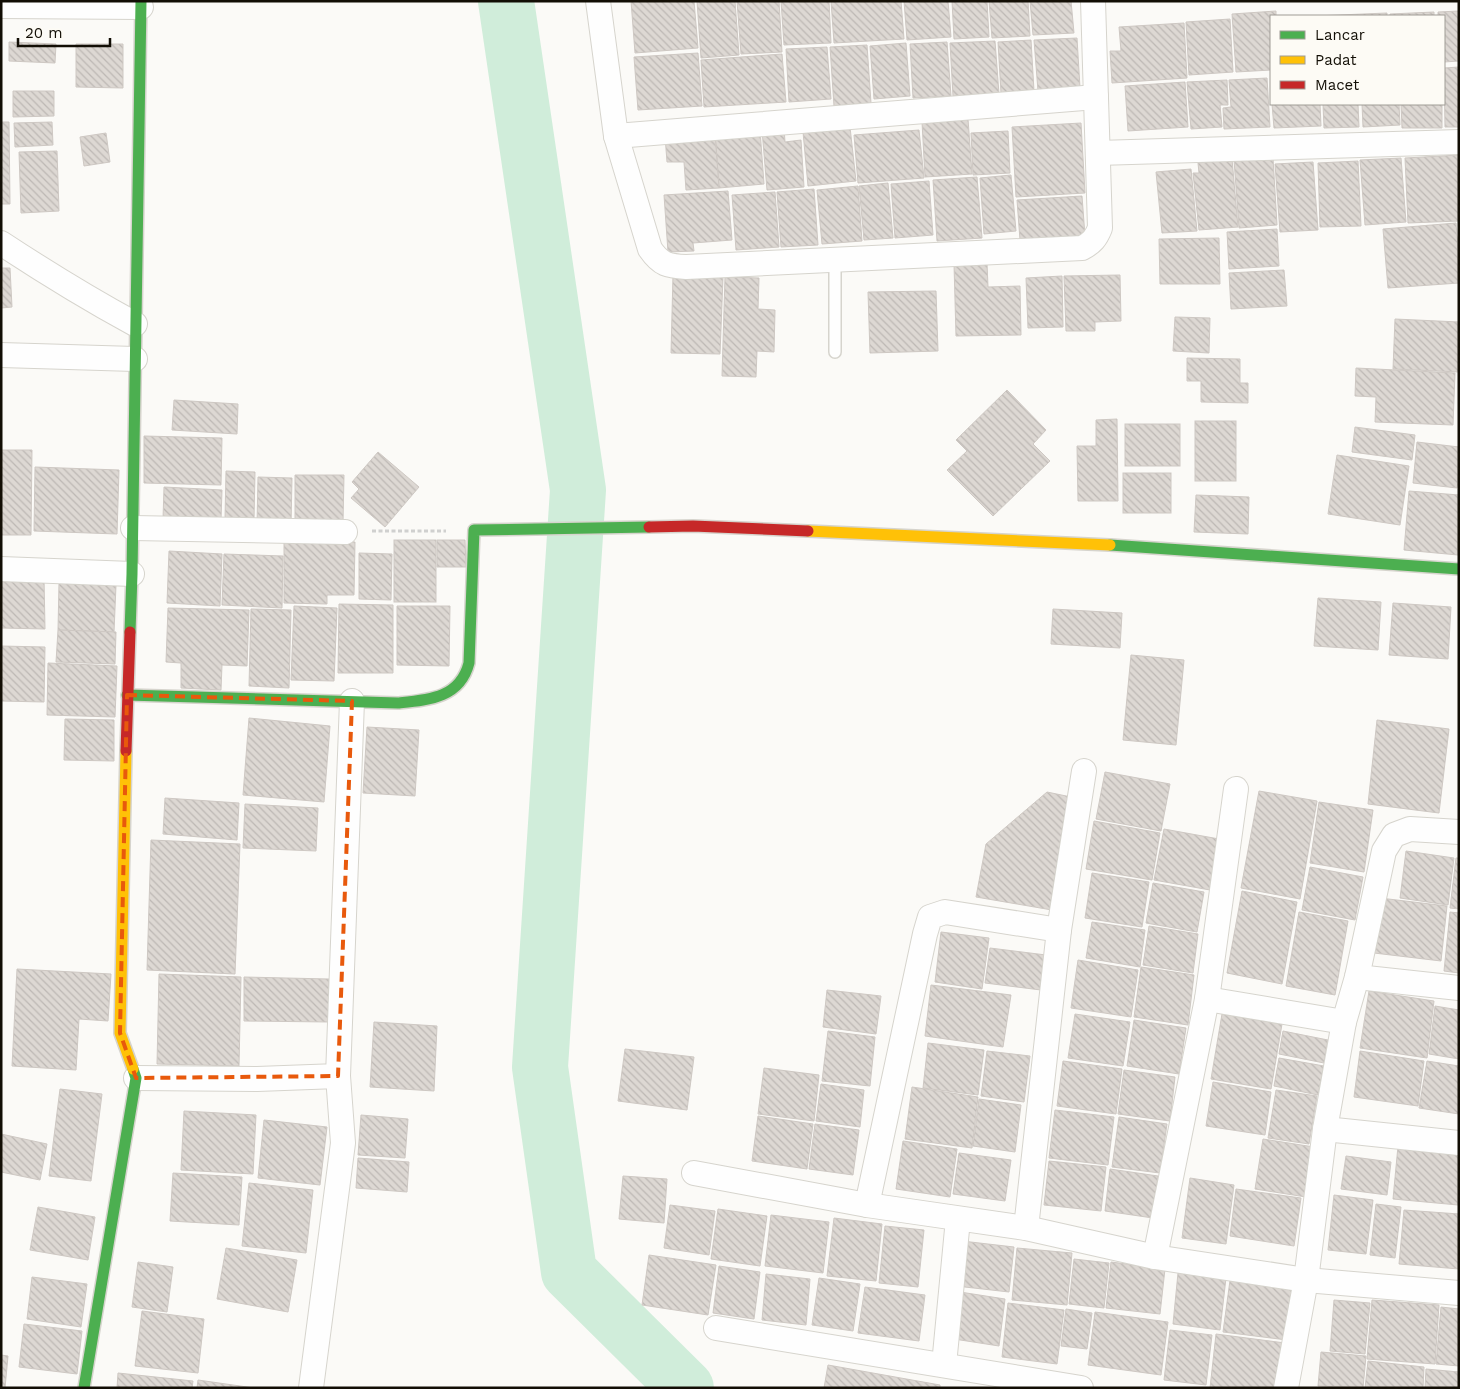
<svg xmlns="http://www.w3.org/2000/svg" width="1460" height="1389" viewBox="0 0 1460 1389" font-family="'Work Sans',sans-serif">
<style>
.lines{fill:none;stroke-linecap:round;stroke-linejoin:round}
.river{stroke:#d0edda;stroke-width:56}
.building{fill:url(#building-back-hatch);stroke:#cec8c3}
.lane-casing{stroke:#d6d4cd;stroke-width:14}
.street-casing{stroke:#d6d4cd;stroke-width:26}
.fast-casing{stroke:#d6d4cd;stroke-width:14}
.slow-casing{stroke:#d6d4cd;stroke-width:14}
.jam-casing{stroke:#d6d4cd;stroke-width:14}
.path{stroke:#d0d0cf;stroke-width:3;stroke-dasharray:4 2.5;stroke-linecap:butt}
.lane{stroke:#fefefe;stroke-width:11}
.street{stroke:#fefefe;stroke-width:24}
.fast{stroke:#4caf50;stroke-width:11}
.slow{stroke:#ffc107;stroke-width:11}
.jam{stroke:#c62828;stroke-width:11}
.marked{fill:none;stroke:#e8590c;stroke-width:4;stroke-dasharray:10 6;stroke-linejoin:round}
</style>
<defs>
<pattern id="building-back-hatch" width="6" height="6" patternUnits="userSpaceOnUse" patternTransform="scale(1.25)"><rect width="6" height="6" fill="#ddd8d3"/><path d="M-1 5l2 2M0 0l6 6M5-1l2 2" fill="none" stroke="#bdb8b4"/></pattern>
</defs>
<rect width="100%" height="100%" fill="#fbfaf7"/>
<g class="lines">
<path class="river" d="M506,1L578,490L540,1067L569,1272L686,1388"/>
</g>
<g class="building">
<path d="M631,1H694L698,48L635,53Z"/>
<path d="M697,1H735L739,55L701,58Z"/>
<path d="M737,1H779L782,52L741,54Z"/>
<path d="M781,1H829L831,43L784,45Z"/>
<path d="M831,1H901L904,39L834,43Z"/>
<path d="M904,1H948L951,37L907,40Z"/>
<path d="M952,1H987L989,37L954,39Z"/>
<path d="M989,1H1028L1030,36L992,38Z"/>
<path d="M1030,1H1071L1074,33L1033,35Z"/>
<path d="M1276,11V16H1271V70L1236,72L1232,14Z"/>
<path d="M1459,11V61L1444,62V16H1438V12Z"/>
<path d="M1434,12V16H1390V14Z"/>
<path d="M1387,13V16H1315Z"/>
<path d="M1230,19L1233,72L1189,75L1186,22Z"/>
<path d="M1184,23L1187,78L1112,83L1110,51H1121L1119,27Z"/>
<path d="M1077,38L1080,88L1038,91L1034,40Z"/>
<path d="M1031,40L1034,91L1001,93L998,42Z"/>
<path d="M995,41L999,94L953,96L950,43Z"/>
<path d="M9,42L56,44L55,63L9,61Z"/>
<path d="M947,42L951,96L913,98L910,44Z"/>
<path d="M906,43L910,96L874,99L870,46Z"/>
<path d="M76,44H123V88L76,87Z"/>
<path d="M867,45L871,103L834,106L830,47Z"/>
<path d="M827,47L831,99L789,102L786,49Z"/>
<path d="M698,53L702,106L638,110L634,57Z"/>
<path d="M782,54L786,102L704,107L701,60Z"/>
<path d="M1459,67V127H1445L1444,68Z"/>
<path d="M1267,78L1270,127L1224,129L1223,108L1231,107L1229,80Z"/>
<path d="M1227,80L1228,105H1220L1222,127L1191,129L1187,82Z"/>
<path d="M1185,82L1188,127L1128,131L1125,86Z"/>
<path d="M13,91H54V116L13,117Z"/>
<path d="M1272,104H1320L1321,126L1274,128Z"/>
<path d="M1323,104H1358L1359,127L1324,128Z"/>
<path d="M1362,104H1399L1400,125L1363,127Z"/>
<path d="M1401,104H1442V128H1402Z"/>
<path d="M968,119L972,174L925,177L922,122Z"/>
<path d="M1,122H9L10,204H1Z"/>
<path d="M52,122L53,145L15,147L14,123Z"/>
<path d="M1081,123L1085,193L1016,197L1012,127Z"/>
<path d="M850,127L856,181L808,186L803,132Z"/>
<path d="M784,128L785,142L801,140L804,187L767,190L762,130Z"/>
<path d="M760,130L764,184L719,188L715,132Z"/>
<path d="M919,130L924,178L858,183L854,135Z"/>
<path d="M1008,131L1010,173L973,175L971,133Z"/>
<path d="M106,133L110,162L84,166L80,137Z"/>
<path d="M715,133L719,188L686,190L684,162H667L665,136Z"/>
<path d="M57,151L59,211L21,213L19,152Z"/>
<path d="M1459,155V221L1408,223L1405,158Z"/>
<path d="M1273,158L1277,225L1239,228L1234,160Z"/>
<path d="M1401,158L1406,222L1365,225L1360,160Z"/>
<path d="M1232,159L1238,227L1199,230L1193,173H1199L1198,163Z"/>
<path d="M1358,161L1361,226L1320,227L1318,163Z"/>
<path d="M1313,162L1318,230L1280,232L1275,164Z"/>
<path d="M1191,169L1197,231L1162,233L1156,172Z"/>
<path d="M1011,175L1016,231L984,234L980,178Z"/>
<path d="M977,177L982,238L937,241L933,180Z"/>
<path d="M929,181L933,235L895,238L891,184Z"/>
<path d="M888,183L893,238L864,240L859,186Z"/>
<path d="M858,186L862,241L822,244L817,190Z"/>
<path d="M814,189L818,245L781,247L777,192Z"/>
<path d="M728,191L732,240L693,243L694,251L668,252L664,195Z"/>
<path d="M775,192L779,247L736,250L732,195Z"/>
<path d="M1082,196L1085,236L1020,240L1017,200Z"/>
<path d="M1456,223L1459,260V283L1388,288L1383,229Z"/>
<path d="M1277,229L1279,266L1229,269L1227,232Z"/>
<path d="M1219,238L1220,284H1160L1159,239Z"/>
<path d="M987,263L988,287L1020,286L1021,335L956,336L954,264Z"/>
<path d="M1,268H10L12,307L1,308Z"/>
<path d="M1284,270L1287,306L1231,309L1229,273Z"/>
<path d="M673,275L723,277L720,354L671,353Z"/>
<path d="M1120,275L1121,321L1095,322V331H1066L1064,276Z"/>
<path d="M1062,276L1063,327L1028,328L1026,278Z"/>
<path d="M725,277L759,278L758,309L775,310L774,352L757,351L756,377L722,376Z"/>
<path d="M936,291L938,351L870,353L868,292Z"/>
<path d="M1175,317L1210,318L1209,353L1173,351Z"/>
<path d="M1395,319L1459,322V372L1393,369Z"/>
<path d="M1187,358L1240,359V383H1248V403L1201,402V381H1187Z"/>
<path d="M1356,368L1455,373L1453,425L1375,422L1376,397L1355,396Z"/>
<path d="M1007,390L1046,430L1033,444L1050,461L993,516L947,470L967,451L956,440Z"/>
<path d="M174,400L238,404L237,434L172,430Z"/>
<path d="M1117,419L1118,501H1078L1077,446H1096V420Z"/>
<rect x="1195" y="421" width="41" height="60"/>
<rect x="1125" y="424" width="55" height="42"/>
<path d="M1355,427L1415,435L1412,460L1352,452Z"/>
<path d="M144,436L222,438L221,485L144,483Z"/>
<path d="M1417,442L1459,447V473L1457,488L1413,483Z"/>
<path d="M1,450H32L31,535H1Z"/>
<path d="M378,452L419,487L385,527L351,498L359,489L352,482Z"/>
<path d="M1337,455L1409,466L1400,525L1328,514Z"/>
<path d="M35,467L119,470L117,534L34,531Z"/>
<path d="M226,471L255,472L254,520L225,519Z"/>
<rect x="1123" y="473" width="48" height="40"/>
<path d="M295,475H344L343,523L295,522Z"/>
<path d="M258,477L292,478L291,526H257Z"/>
<path d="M164,487L222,490L221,520L163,519Z"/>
<path d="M1409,491L1459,495L1458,555L1404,550Z"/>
<path d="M1196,495L1249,497L1248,534L1194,532Z"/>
<path d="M284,540L355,542L354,595H327V604L284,603Z"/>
<rect x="394" y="540" width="42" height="62"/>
<path d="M437,540H465L466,567H437Z"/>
<path d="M169,551L222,554L220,606L167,603Z"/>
<path d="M359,553L392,554L391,600L359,599Z"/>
<path d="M224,554L283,556L282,608L222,605Z"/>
<path d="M1,578H44L45,629L1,628Z"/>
<path d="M59,583L116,585L114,632L58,630Z"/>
<path d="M1318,598L1381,602L1378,650L1314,646Z"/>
<path d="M1393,603L1451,607L1448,659L1389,655Z"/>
<path d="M339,604L393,605V673H338Z"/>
<path d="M294,606L337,608L334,681L291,680Z"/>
<path d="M397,606H450L449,666L397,665Z"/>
<path d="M168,608L249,610L247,666L222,665L221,690L181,688V663L166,662Z"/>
<path d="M251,609L291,610L289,688L249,686Z"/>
<path d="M1053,609L1122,613L1120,648L1051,644Z"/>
<path d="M58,630L116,632L115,664L56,662Z"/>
<path d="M1,646L45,647L44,702L1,701Z"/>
<path d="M1131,655L1184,660L1176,745L1123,740Z"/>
<path d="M48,663L117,666L115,717L47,715Z"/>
<path d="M249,718L330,726L324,802L243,795Z"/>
<path d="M65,719L114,720V761L64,760Z"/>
<path d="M1377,720L1449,729L1439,813L1368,804Z"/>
<path d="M367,727L419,730L415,796L363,793Z"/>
<path d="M1105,772L1170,784L1161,831L1096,819Z"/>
<path d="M1259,791L1317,801L1300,899L1241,888Z"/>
<path d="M1047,792L1071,797L1052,910L976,897L986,844Z"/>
<path d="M165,798L239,803L237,840L163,834Z"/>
<path d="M1319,802L1373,810L1364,872L1310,863Z"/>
<path d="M245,804L318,808L316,851L243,848Z"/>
<path d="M1094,821L1160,833L1152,880L1086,869Z"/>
<path d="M1164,829L1219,839L1210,890L1154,880Z"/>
<path d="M151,840L240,844L235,974L147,970Z"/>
<path d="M1406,851L1454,858L1448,905L1400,898Z"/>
<path d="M1456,858H1459V909L1450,908Z"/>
<path d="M1310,867L1363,877L1355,920L1302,910Z"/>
<path d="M1092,873L1149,882L1142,927L1085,918Z"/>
<path d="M1153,883L1204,892L1197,932L1146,923Z"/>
<path d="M1242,891L1297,902L1282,984L1227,973Z"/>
<path d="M1380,898L1447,906L1441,961L1374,953Z"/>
<path d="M1299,912L1348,921L1335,995L1286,986Z"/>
<path d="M1450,912L1459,913V973L1444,971Z"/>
<path d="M1092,922L1145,930L1140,967L1086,958Z"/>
<path d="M1149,926L1198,934L1193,973L1143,965Z"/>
<path d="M941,932L989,938L982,989L935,982Z"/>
<path d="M990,948L1046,955L1041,990L985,983Z"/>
<path d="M1078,960L1138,970L1131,1017L1071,1008Z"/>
<path d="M1141,967L1194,975L1188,1025L1134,1017Z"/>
<path d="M17,969L111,974L108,1021L79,1019L76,1070L12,1066Z"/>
<path d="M159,974L241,977L239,1066L157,1064Z"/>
<path d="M244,977L329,979V1022L244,1021Z"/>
<path d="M931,985L1011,995L1003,1047L925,1036Z"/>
<path d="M827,990L881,996L876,1034L823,1027Z"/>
<path d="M1369,991L1434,1001L1427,1058L1360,1048Z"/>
<path d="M1435,1006L1459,1010V1059L1429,1054Z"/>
<path d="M1075,1014L1130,1022L1123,1066L1068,1058Z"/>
<path d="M1222,1014L1282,1024L1271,1089L1211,1079Z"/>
<path d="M1134,1020L1186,1028L1179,1074L1127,1066Z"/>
<path d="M374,1022L437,1026L434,1091L370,1087Z"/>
<path d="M828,1031L875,1037L870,1086L822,1081Z"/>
<path d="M1283,1031L1328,1040L1324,1063L1279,1054Z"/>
<path d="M928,1043L984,1050L978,1095L923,1088Z"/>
<path d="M625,1049L694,1057L687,1110L618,1101Z"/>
<path d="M987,1051L1030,1056L1024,1102L981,1096Z"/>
<path d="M1360,1051L1424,1061L1418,1106L1354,1097Z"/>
<path d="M1279,1058L1324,1066L1318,1095L1274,1086Z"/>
<path d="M1063,1061L1122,1069L1116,1114L1057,1106Z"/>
<path d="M1427,1061L1459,1066V1114L1419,1108Z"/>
<path d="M764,1068L819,1075L814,1121L758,1114Z"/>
<path d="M1124,1070L1175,1077L1170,1121L1118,1114Z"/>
<path d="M1213,1082L1271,1092L1265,1135L1206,1126Z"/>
<path d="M821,1084L864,1090L860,1127L816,1121Z"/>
<path d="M912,1087L978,1097L972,1148L905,1139Z"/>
<path d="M60,1089L102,1094L91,1181L49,1176Z"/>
<path d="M1276,1090L1317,1096L1309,1144L1268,1138Z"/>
<path d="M979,1099L1021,1105L1015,1152L973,1146Z"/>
<path d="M1055,1110L1114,1117L1108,1165L1049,1158Z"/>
<path d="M184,1111L256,1115L253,1174L181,1170Z"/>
<path d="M361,1115L408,1119L405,1158L358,1155Z"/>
<path d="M758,1116L813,1124L807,1169L752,1161Z"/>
<path d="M1119,1117L1167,1124L1160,1173L1112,1167Z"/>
<path d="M264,1120L327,1127L320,1185L258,1178Z"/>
<path d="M815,1124L859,1130L853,1175L809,1169Z"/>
<path d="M1,1134L47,1144L40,1180L1,1172Z"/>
<path d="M1263,1139L1314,1147L1306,1197L1255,1189Z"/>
<path d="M903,1141L957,1149L950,1197L896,1189Z"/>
<path d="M1398,1146L1459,1151L1458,1205L1393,1199Z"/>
<path d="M959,1153L1011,1160L1005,1201L953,1194Z"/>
<path d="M1346,1156L1391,1162L1387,1195L1341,1189Z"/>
<path d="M358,1158L409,1162L407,1192L356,1188Z"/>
<path d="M1049,1161L1106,1167L1101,1211L1044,1205Z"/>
<path d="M1110,1169L1158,1176L1153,1218L1105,1211Z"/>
<path d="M173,1173L242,1177L239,1225L170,1221Z"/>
<path d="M623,1176L667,1179L664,1223L619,1219Z"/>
<path d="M1190,1178L1234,1185L1226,1244L1182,1238Z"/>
<path d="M249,1183L313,1190L306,1253L242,1246Z"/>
<path d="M1236,1189L1301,1198L1294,1246L1230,1236Z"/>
<path d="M1334,1195L1373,1200L1366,1254L1328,1250Z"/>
<path d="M1376,1204L1401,1207L1395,1258L1370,1255Z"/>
<path d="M670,1205L715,1211L709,1255L664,1248Z"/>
<path d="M38,1207L95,1217L88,1260L30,1250Z"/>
<path d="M718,1209L767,1216L760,1266L711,1259Z"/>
<path d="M1404,1210L1459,1214V1269L1399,1264Z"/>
<path d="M771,1215L829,1222L823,1273L765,1266Z"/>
<path d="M834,1218L882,1224L876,1281L827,1276Z"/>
<path d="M885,1226L924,1230L918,1287L879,1283Z"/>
<path d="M962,1241L1014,1247L1009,1292L956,1286Z"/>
<path d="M226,1248L297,1260L288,1312L217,1299Z"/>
<path d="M1017,1248L1072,1253L1067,1305L1012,1300Z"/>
<path d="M649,1255L716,1265L708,1315L642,1305Z"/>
<path d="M1074,1259L1109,1263L1104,1308L1069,1304Z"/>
<path d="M138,1262L173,1267L167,1312L132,1307Z"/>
<path d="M1111,1262L1165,1269L1160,1314L1106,1308Z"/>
<path d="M719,1266L760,1272L754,1319L713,1313Z"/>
<path d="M1178,1273L1226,1278L1220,1330L1173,1324Z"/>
<path d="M1231,1273L1295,1282L1287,1340L1223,1332Z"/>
<path d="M766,1274L810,1279L806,1325L762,1320Z"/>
<path d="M32,1277L87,1284L81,1327L27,1319Z"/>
<path d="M819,1278L860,1284L853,1331L812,1325Z"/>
<path d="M865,1287L925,1295L919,1341L858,1333Z"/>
<path d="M960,1292L1005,1299L999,1346L954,1339Z"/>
<path d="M1334,1300L1370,1303L1365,1354L1330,1351Z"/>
<path d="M1372,1300L1439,1305L1435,1364L1367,1359Z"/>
<path d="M1008,1303L1064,1310L1057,1364L1002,1357Z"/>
<path d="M1441,1307L1459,1309V1366L1436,1364Z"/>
<path d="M1066,1309L1092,1313L1087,1349L1061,1346Z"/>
<path d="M142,1311L204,1319L198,1373L135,1366Z"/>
<path d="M1095,1312L1168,1322L1161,1375L1088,1365Z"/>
<path d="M24,1324L82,1331L77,1374L19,1367Z"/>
<path d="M1170,1330L1212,1335L1206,1385L1164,1380Z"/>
<path d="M1216,1334L1285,1343L1279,1388H1210Z"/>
<path d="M1321,1352L1366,1356L1363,1388L1318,1386Z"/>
<path d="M1,1355L8,1356L5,1388H1Z"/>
<path d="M1368,1361L1424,1367L1423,1388H1365Z"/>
<path d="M828,1365L940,1385V1388H824Z"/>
<path d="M1426,1369L1459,1372V1388H1425Z"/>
<path d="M118,1373L193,1381L192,1388H117Z"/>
<path d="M198,1380L254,1388H197Z"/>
</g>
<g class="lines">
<defs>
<path id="lane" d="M835,260V352"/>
<g id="street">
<path d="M598,1L616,136L650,249C661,265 668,266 686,267L1082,248C1092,243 1096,238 1100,228L1093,1"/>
<path d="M1,6L141,7"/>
<path d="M616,136L1096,97"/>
<path d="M1098,153L1459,142"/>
<path d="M1,243C45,272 89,299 135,324"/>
<path d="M1,355L135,359"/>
<path d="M133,528L345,532"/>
<path d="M1,569L132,574"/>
<path d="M1357,977L1459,988"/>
<path d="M1207,999L1236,789"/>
<path d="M136,1078L257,1079L338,1076L352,701"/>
<path d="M1325,1129L1459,1143"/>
<path d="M694,1173L867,1205L1026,1228L1155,1257L1306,1280L1459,1293"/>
<path d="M867,1205L925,934L930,917L945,912L1059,930"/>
<path d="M1026,1228L1059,930L1084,771"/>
<path d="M1155,1257L1207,999L1344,1022"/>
<path d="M716,1328L1081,1388"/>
<path d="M944,1365L958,1219"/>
<path d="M311,1388L343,1143L338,1076"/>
<path d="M1286,1388L1306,1280L1325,1129L1344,1022L1357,977L1384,851L1394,835L1410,829L1459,832"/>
</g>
<g id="fast">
<path d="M1110,545L1459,569"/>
<path d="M130,632L132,574L141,1"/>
<path d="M127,695L398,703C429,700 460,698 469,663L474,530L649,527"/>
<path d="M84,1388L136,1078L133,1069"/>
</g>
<g id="slow">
<path d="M808,531L1110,545"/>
<path d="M126,751L120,1033L133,1069"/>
</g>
<g id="jam">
<path d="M649,527L693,526L808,531"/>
<path d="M126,751L130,632"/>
</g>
</defs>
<use href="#lane" class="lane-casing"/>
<use href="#street" class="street-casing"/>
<use href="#fast" class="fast-casing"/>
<use href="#slow" class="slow-casing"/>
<use href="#jam" class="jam-casing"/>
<path class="path" d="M372,531H446"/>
<use href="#lane" class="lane"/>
<use href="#street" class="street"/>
<use href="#fast" class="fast"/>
<use href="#slow" class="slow"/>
<use href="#jam" class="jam"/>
</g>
<path class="marked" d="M127,695L352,701L338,1076L136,1078L120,1033Z"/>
<rect width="1460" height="1389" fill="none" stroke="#120e05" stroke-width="5"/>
<rect x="1270" y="15" width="175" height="90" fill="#fdfbf5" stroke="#9f9c95"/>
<rect x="1280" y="31" width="25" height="8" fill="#4caf50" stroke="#9f9c95"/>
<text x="1315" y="40" font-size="15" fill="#120e05">Lancar</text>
<rect x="1280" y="56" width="25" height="8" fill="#ffc107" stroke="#9f9c95"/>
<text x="1315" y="65" font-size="15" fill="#120e05">Padat</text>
<rect x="1280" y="81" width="25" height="8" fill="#c62828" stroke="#9f9c95"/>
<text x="1315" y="90" font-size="15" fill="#120e05">Macet</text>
<path d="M18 38v8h92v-8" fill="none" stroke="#120e05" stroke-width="2.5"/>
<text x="25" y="38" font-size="15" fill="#120e05" stroke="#fdfbf5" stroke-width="4" paint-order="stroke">20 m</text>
</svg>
